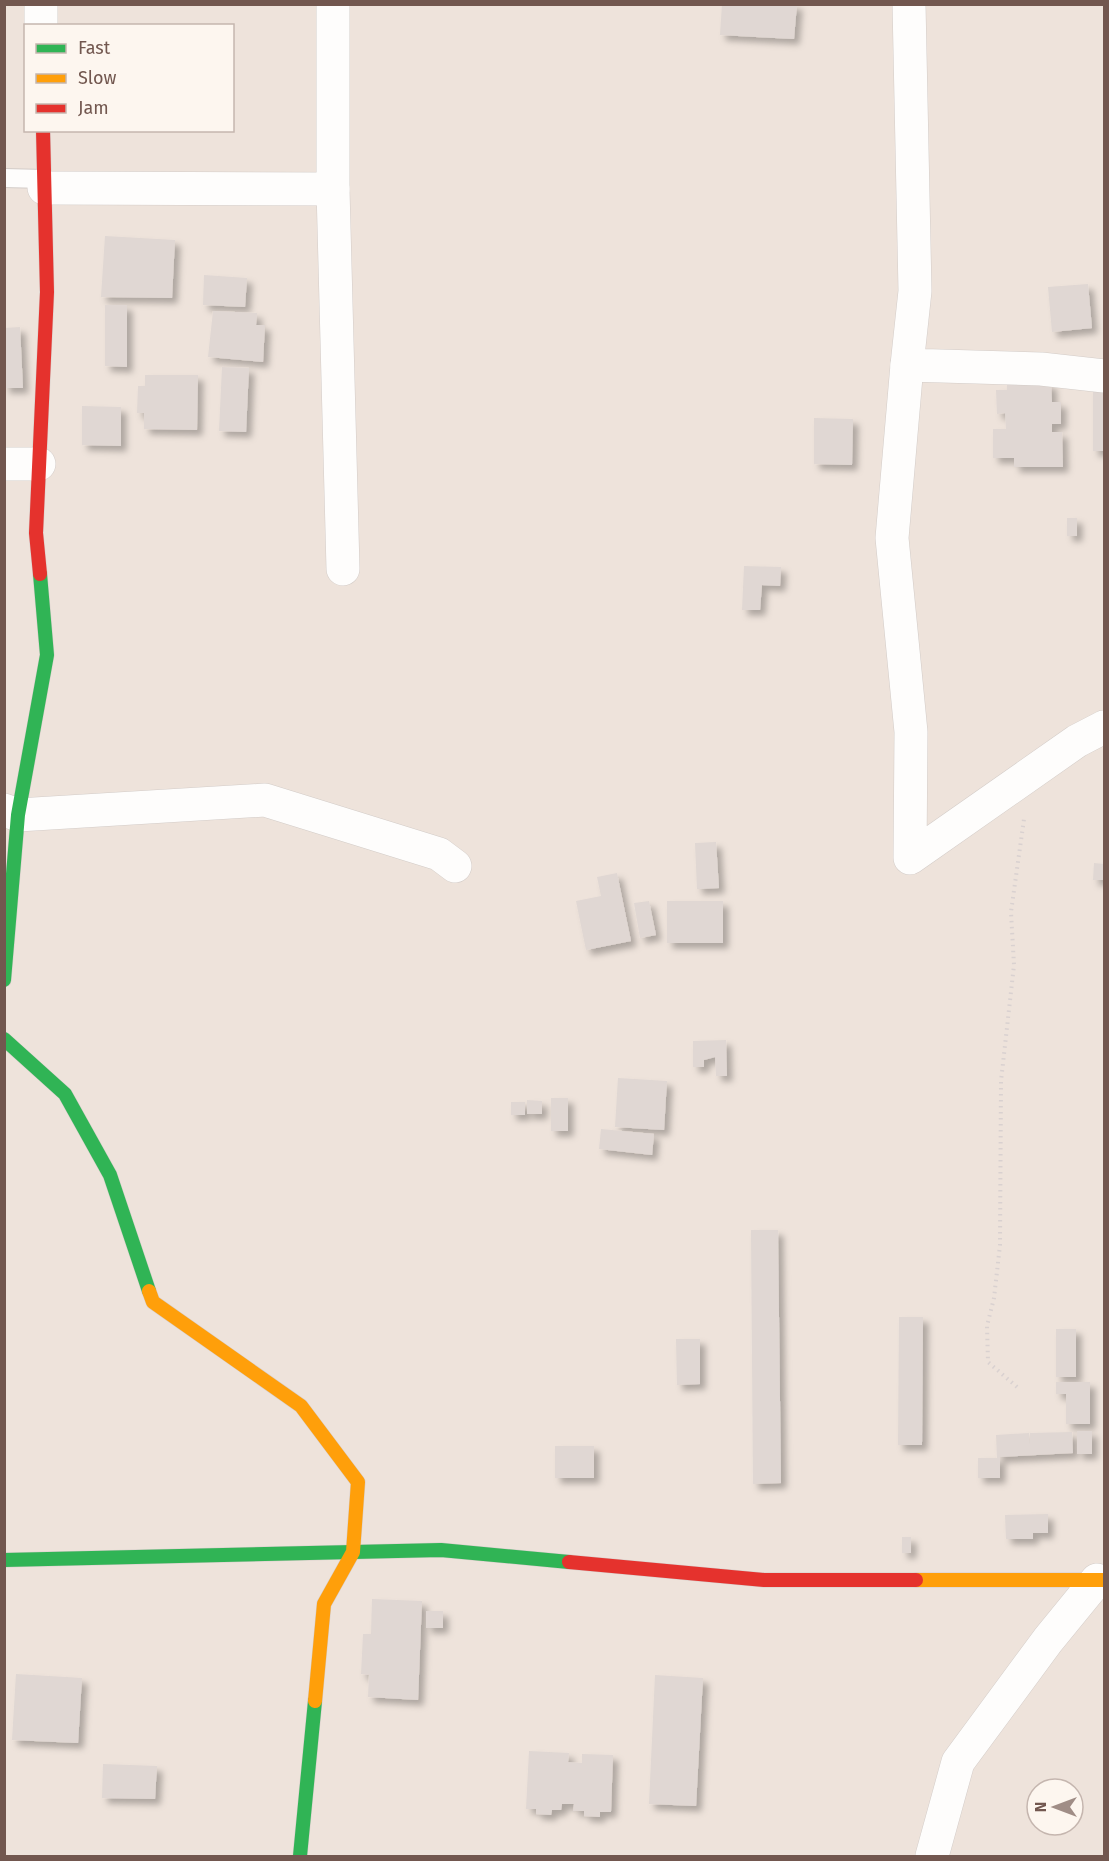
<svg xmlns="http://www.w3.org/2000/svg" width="1109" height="1861" viewBox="0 0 1109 1861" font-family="'Fira Sans',sans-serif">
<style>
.residential{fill:#eee3db;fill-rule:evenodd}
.building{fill:#e0d7d3;filter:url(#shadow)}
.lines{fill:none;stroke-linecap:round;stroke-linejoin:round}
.lane-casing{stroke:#d3ccc8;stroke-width:20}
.street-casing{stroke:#d3ccc8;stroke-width:34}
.fast-casing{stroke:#d6cdca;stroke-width:15}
.slow-casing{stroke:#d6cdca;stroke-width:15}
.jam-casing{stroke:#d6cdca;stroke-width:15}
.path{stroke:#d9d1d0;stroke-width:4;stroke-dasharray:1.5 4.5;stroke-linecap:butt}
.lane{stroke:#fefdfc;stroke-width:18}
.street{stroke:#fefdfc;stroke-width:33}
.fast{stroke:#30b455;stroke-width:14}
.slow{stroke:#ff9f0a;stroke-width:14}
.jam{stroke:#e5322d;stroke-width:14}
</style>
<defs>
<filter id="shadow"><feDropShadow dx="5.5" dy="5.5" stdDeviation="3" flood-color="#0004"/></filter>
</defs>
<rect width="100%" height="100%" fill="#f6f1ed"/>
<path class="residential" d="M5,5H1104V1856H5ZM26,26H232V130H26ZM1037,1789H1073V1825H1037Z"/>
<g class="building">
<path d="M722,4H797L794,39L720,35Z"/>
<path d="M105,236L175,240L172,298L101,297Z"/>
<path d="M204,275L247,278L245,307L203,305Z"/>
<path d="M1088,284L1092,328L1052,332L1048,287Z"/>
<path d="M105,305H127V367L105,366Z"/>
<path d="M213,311L257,313L256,325H265L263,362L208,357Z"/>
<path d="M20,327L23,388H4V328Z"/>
<path d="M222,367L249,368L246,432L219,431Z"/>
<path d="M145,375H198L197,430L144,429V413H137L138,386H145Z"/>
<path d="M1007,383H1051L1052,402H1061V424H1052V432H1062L1063,467H1014V458H993V429H1006L1005,413L997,414L996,390H1007Z"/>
<rect x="1093" y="388" width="11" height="63"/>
<path d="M82,406L121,407V446L82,445Z"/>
<path d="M814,418L853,419L852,465L814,464Z"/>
<rect x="1067" y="518" width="10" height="18"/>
<path d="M744,566L781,567L780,586L762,585L760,610H742Z"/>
<path d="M716,842L719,888L697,889L695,843Z"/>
<path d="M1094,863L1104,864V880H1093Z"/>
<path d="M617,873L631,941L586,950L576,901L601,896L597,877Z"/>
<path d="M649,901L656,935L640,938L634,903Z"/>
<rect x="667" y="901" width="56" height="42"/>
<path d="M726,1040L727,1076H716L715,1057L704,1060V1067H693V1041Z"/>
<path d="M618,1078L667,1081L664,1130L615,1127Z"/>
<rect x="551" y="1098" width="17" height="33"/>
<path d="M527,1100L542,1101V1114H527Z"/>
<rect x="511" y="1102" width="14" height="13"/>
<path d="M601,1129L654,1134L652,1155L599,1149Z"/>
<path d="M751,1230H778L781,1483L753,1484Z"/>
<path d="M899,1317H923L922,1445H898Z"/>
<rect x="1056" y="1329" width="20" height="48"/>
<path d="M676,1339H700V1384L677,1385Z"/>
<path d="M1056,1382H1090V1424H1066V1394H1056Z"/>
<rect x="1077" y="1431" width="15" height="23"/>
<path d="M1072,1432L1073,1453L1000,1457V1478H978V1458H997L996,1435L1029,1433L1030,1444V1433Z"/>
<rect x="555" y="1446" width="39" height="32"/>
<path d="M1048,1514V1533H1033V1539H1006L1005,1515Z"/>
<rect x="902" y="1537" width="9" height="16"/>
<path d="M372,1599L422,1601L418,1700L368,1697L369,1675L361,1674L363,1634H371Z"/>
<rect x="426" y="1611" width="17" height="17"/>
<path d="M16,1674L82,1678L78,1743L12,1740Z"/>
<path d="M655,1675L703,1678L696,1806L649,1804Z"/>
<path d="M529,1751L569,1753L568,1762L582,1763V1754L613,1755L611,1812H600V1817L584,1816V1811H573L574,1804H562L561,1810H552L551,1815L536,1814V1809H526Z"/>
<path d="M103,1764L157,1766L155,1799L102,1798Z"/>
</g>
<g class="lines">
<defs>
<path id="lane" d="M4,178L44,179"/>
<g id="street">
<path d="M41,4V26"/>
<path d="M333,4V189L343,569"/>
<path d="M909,4L915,291L907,365L1041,369L1104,376"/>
<path d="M44,188L333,189"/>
<path d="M907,365L892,538L911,732L910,858L1077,741L1104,727"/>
<path d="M4,464H39"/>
<path d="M4,810L18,815L265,800L439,854L455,866"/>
<path d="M932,1856L958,1762L1048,1640L1097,1580"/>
</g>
<g id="fast">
<path d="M4,980L18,815L47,655L40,574"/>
<path d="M4,1039L65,1094L110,1175L149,1291"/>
<path d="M4,1560L441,1550L569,1562"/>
<path d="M300,1856L315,1701"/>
</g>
<g id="slow">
<path d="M149,1291L153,1302L301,1406L358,1482L353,1552L324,1604L315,1701"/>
<path d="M916,1580H1104"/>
</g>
<g id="jam">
<path d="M40,574L36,533L47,292L43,130"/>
<path d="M569,1562L764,1580H916"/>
</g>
</defs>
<use href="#lane" class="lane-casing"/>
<use href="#street" class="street-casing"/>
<use href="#fast" class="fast-casing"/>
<use href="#slow" class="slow-casing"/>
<use href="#jam" class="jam-casing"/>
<path class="path" d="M1017,1387L988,1362L987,1326L994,1298L1000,1245L1001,1081L1014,965L1011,912L1024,819"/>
<use href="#lane" class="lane"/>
<use href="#street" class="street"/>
<use href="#fast" class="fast"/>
<use href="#slow" class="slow"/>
<use href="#jam" class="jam"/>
</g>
<rect width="1109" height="1861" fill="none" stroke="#72574f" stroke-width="12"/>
<rect x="24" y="24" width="210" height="108" fill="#fdf6ef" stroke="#c5b6af" stroke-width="1.5"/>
<rect x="36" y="44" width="30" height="9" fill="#30b455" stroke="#c5b6af" stroke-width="1.5"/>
<text x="78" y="54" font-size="18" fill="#72574f">Fast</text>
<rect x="36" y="74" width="30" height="9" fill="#ff9f0a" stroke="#c5b6af" stroke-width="1.5"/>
<text x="78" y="84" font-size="18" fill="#72574f">Slow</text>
<rect x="36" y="104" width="30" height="9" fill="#e5322d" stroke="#c5b6af" stroke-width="1.5"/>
<text x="78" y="114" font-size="18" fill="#72574f">Jam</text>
<g transform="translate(1055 1807) rotate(270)"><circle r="28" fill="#fdf6ef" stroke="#c5b6af" stroke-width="1.5"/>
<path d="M0-4.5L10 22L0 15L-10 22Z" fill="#a08d86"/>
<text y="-9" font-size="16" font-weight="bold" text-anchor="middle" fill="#72574f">N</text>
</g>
</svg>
